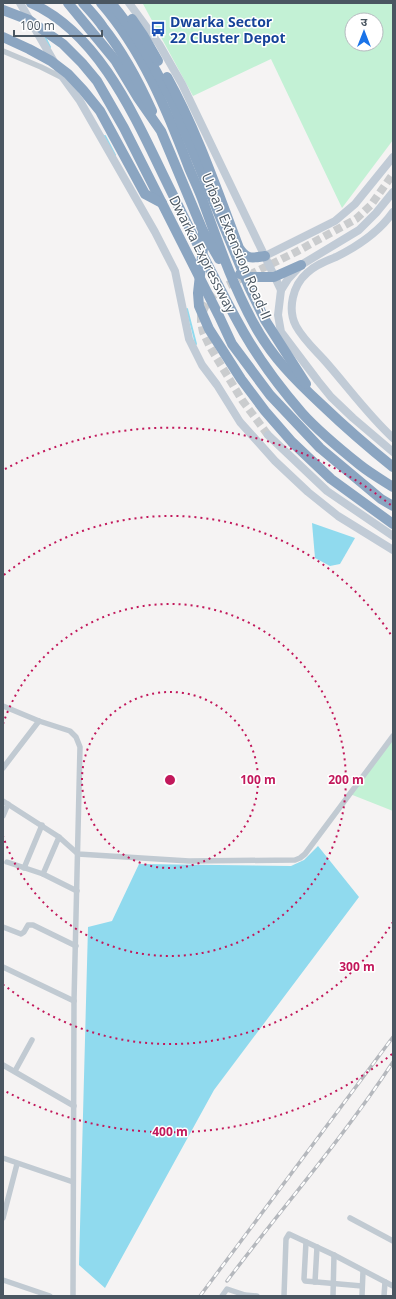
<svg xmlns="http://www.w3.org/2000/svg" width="396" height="1299" viewBox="0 0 396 1299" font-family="'Open Sans','Noto Sans Devanagari',sans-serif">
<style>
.green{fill:#c3f1d5;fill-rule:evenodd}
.water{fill:#90daee}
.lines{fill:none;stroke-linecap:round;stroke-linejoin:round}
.stream{stroke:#90daee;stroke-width:2}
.secondary-tunnel{stroke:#caccce;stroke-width:8;stroke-dasharray:8 4;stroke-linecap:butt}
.street{stroke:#c1cad2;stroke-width:5.5}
.secondary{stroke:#c1cbd6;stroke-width:8}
.highway{stroke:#8ba5c1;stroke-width:10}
.rail-casing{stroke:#b5b8bd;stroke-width:3.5}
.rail{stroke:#fff;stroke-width:2;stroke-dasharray:6;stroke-linecap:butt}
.ring{fill:none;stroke:#c2185b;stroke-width:2;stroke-dasharray:2 4}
.labels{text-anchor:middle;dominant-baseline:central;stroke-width:3;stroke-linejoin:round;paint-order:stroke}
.transit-label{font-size:14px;font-weight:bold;fill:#164399;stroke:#fff;text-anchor:start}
.street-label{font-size:14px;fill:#4a5661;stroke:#fff}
.centre{fill:#c2185b;stroke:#fff;stroke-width:2}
.ring-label{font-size:12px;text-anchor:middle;font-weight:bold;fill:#c2185b;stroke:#fff;stroke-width:3;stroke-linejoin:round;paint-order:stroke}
</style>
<rect width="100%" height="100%" fill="#f5f3f3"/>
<g class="green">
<path d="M144,3H393V140L342,208L271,59L193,96L143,4ZM352,20H376V44H352Z"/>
<path d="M393,737V811L350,794Z"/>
</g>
<g class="water">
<path d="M312,523L355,538L340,564L330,566L315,558Z"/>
<path d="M318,846L359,897L214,1090L105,1288L79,1265L88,927L112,921L139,864L291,866L304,860Z"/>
</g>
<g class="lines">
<g class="stream">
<path d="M45,37L50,47"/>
<path d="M105,136L115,155"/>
<path d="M187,309L196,344"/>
</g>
<path class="secondary-tunnel" d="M268,435L242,400L210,347L203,332L201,322V316L205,307L213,296L224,287L296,252L356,219L371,205L393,174"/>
<g class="street">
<path d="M3,51L41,67L63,78"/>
<path d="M3,706L39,721L70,731L76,737L80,747L74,1001L73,1296"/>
<path d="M3,768L39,721"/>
<path d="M3,801L59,837L78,854L189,861L295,860L300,858L305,854L393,736"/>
<path d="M3,816L8,804"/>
<path d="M7,862L43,874L77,891"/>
<path d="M24,868L42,825"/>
<path d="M43,874L59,837"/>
<path d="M3,927L21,934L24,932L28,925H33L76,946"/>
<path d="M3,967L74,1001"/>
<path d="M3,1065L74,1106"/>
<path d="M15,1071L32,1040"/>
<path d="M3,1158L73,1182"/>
<path d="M3,1218L17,1164"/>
<path d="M350,1218L393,1241"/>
<path d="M306,1242L304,1279L305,1281L362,1286"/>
<path d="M3,1280L50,1296"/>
<path d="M315,1282L317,1247"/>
<path d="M222,1296L227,1289L245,1295L257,1296"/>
<path d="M284,1296L286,1239L289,1234L334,1255L393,1286"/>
<path d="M333,1296L334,1255"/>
<path d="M362,1296L363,1271"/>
<path d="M384,1296L385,1282"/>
</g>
<g class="secondary">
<path d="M20,3L64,79L80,101L155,232L175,271L189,339L202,365L217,385L240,422L275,461L308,492L338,516L393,550"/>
<path d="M129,3L159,44L182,84L281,290"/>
<path d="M393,192L376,213L359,230L301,265L288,279L281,290L278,315L281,332L318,381L331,397L353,418L393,452"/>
<path d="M393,212C379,232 358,246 336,257C326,261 315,265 307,273C293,285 287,309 296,326C303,339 315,350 325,361C348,387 368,415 393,438"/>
<path d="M265,256L335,221L355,204L393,157"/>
<path d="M268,435L327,491L393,536"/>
</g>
<g class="highway">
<path d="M31,3C103,35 139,127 172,193C195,240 218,287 244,333C259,359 282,390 302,413C319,432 340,449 360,465C370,473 382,480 393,487"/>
<path d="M68,3L115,60L138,98L161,131L203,231V248L198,293L199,306L209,329L241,379L265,411L292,442L331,479L393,524"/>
<path d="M83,3C90,11 97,18 103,27C123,52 139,82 152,111"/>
<path d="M101,3C142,50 167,110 189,168C194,180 200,192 204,204C219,245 233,286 254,324C271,356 296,381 322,405C345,427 368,447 393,467"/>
<path d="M111,3C136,32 154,67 172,101L249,287L265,320L306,384"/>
<path d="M3,10L29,20L63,44L82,63L97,81L124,128L219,316L232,344L270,395L320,448L381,499L393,506"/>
<path d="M132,19L143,35L158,61"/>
<path d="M3,37L29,49L51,61L68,74L83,90L100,111L145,194L162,203"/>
<path d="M167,77C197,131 217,190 239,248C247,260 252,258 265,256"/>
<path d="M203,231L219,259"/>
<path d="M240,274L251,277H274L301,265"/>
</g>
<defs>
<g id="rail">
<path d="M227,1281C282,1208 343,1138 393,1062"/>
<path d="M200,1296L393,1037"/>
</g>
</defs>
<use href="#rail" class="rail-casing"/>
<use href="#rail" class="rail"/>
</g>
<g class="ring">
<circle cx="170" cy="780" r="88"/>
<path d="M3 724A176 176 0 1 1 3 836"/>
<path d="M393 922A264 264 0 0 1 4 985M4 575A264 264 0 0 1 393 638"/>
<path d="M392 1054A352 352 0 0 1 5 1091M5 469A352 352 0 0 1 392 506"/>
</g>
<defs>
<symbol id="bus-bare" viewBox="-9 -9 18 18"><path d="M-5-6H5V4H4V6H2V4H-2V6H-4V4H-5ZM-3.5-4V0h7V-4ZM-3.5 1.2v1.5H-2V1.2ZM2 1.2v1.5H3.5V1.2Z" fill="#1a4fb4" stroke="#fff" stroke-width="2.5" paint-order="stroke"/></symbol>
</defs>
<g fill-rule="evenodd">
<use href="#bus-bare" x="147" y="18" width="22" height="22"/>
</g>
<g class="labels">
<g class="transit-label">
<text x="170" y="21">Dwarka Sector<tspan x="170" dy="16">22 Cluster Depot</tspan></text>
</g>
<g class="street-label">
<text transform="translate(237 246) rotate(67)">Urban Extension Road-II</text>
<text transform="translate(203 254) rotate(63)">Dwarka Expressway</text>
</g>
</g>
<circle cx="170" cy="780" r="6" class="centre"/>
<g class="ring-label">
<text x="258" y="784">100 m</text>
<text x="346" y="784">200 m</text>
<text x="357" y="971">300 m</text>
<text x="170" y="1136">400 m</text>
</g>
<rect width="396" height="1299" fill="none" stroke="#4a5661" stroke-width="8"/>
<g transform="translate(364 32)"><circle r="19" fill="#ffffff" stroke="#b7bbc0"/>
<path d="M0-3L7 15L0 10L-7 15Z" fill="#1a73e8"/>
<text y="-6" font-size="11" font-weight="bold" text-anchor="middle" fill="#4a5661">उ</text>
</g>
<path d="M14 30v6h88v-6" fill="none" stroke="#4a5661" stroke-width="2"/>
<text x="20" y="30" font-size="12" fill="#4a5661" stroke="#ffffff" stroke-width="3" paint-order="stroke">100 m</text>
</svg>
